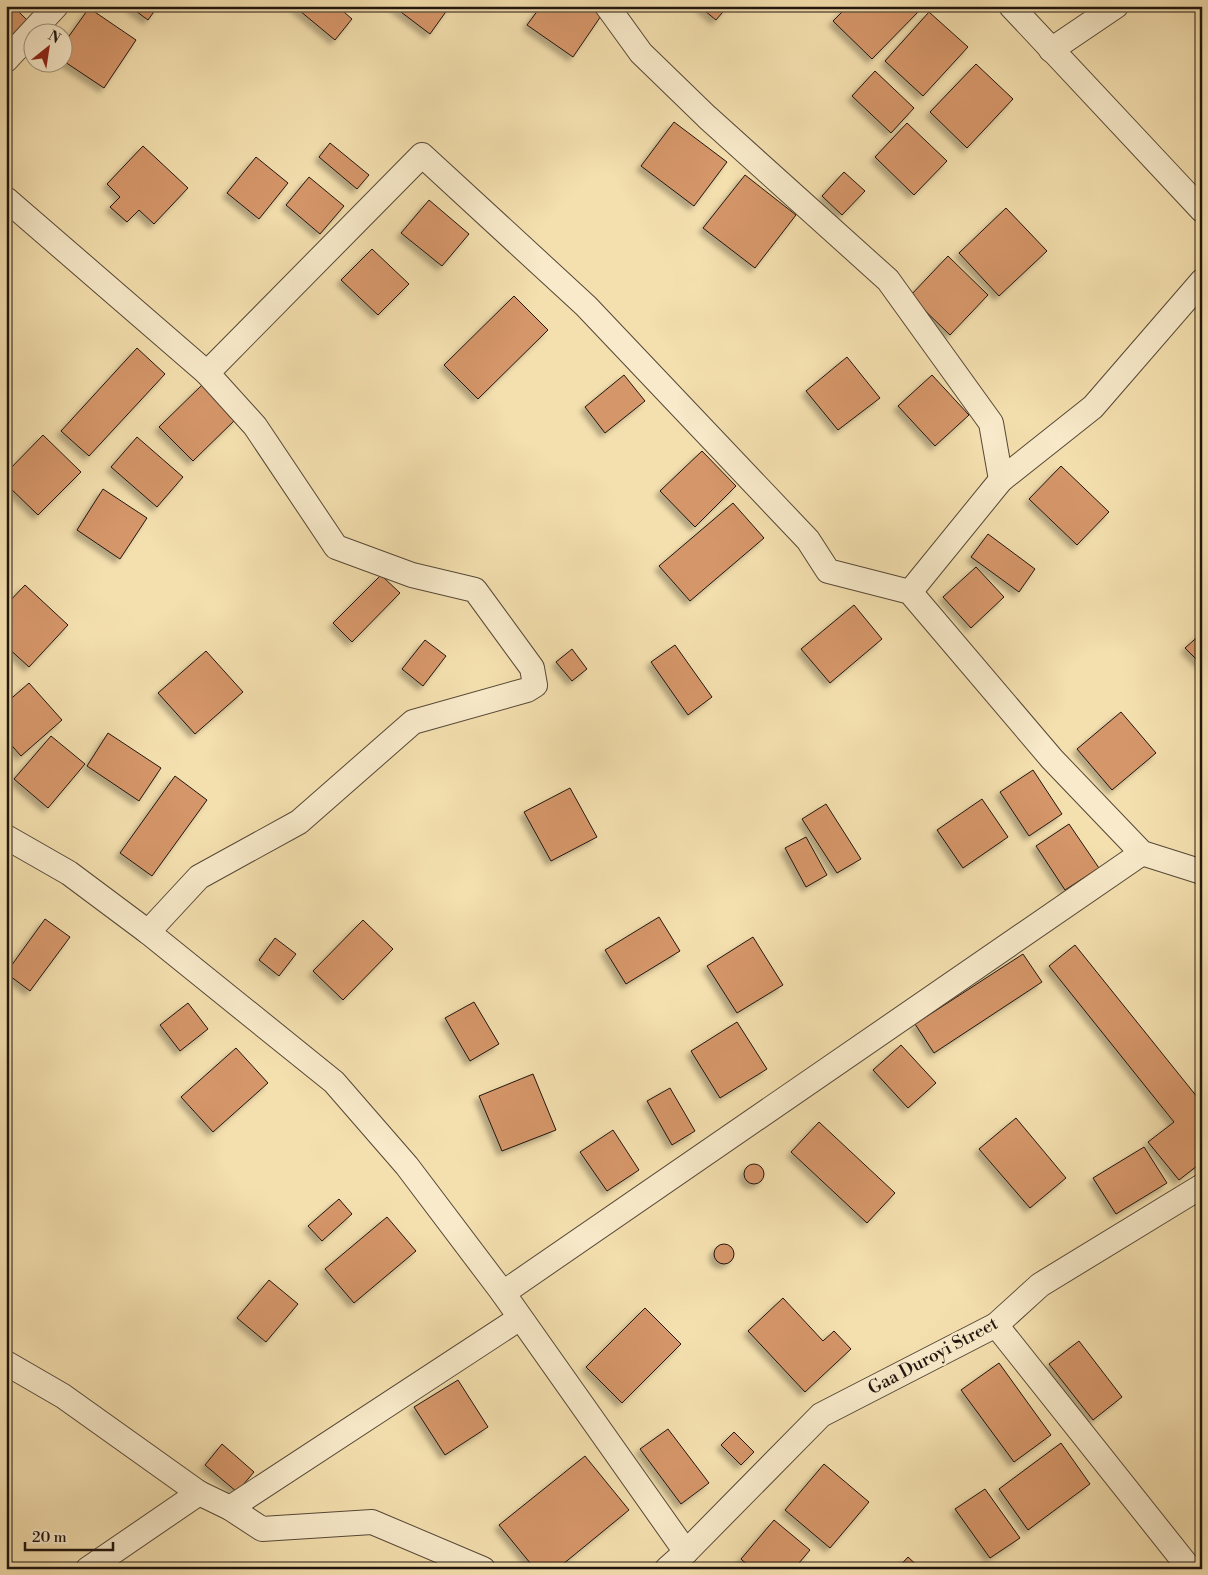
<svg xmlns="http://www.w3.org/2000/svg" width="1208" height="1575" viewBox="0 0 1208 1575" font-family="'Libre Bodoni',serif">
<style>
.building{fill:#d59669;stroke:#21160f;filter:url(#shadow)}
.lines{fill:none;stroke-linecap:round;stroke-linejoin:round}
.minor-casing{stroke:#564837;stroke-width:26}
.minor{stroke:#f8eaca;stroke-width:24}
.labels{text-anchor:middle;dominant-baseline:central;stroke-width:5;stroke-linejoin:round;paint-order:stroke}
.street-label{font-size:18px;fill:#21160f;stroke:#f8eaca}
</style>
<defs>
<filter id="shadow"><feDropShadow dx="-4.5" dy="4.5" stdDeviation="2.5" flood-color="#0004"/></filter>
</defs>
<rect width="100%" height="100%" fill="#f4dfae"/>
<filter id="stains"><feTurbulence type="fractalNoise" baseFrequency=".004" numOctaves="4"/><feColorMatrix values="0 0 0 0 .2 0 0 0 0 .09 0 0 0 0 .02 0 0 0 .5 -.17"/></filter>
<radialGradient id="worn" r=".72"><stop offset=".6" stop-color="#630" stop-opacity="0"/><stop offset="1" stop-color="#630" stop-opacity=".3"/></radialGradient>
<g class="building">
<path d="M6,6H13L29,22L6,45Z"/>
<path d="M129,6H158L148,20Z"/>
<path d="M294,6H337L352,19L335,40Z"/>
<path d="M393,6H450L430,34Z"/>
<path d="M541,6H587L601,16L573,57L527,25Z"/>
<path d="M699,6H728L716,20Z"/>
<path d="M848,6H918L921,9L872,59L833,21Z"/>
<path d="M89,8L136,40L104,88L62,60V46Z"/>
<path d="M929,12L968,47L923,96L885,61Z"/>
<path d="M976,64L1013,99L967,148L930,112Z"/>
<path d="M875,71L914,108L891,133L852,96Z"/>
<path d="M674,122L727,162L694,206L641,166Z"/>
<path d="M907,123L947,161L914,195L875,157Z"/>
<path d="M330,143L369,175L357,189L319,157Z"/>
<path d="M143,146L188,188L154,224L139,210L127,222L110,207L120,197L107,184Z"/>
<path d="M256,157L288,183L259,219L227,193Z"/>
<path d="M844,172L865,191L842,215L822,196Z"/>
<path d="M745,175L796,215L755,268L703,228Z"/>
<path d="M309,177L344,206L320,234L286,205Z"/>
<path d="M429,200L469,234L442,266L401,233Z"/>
<path d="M1006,208L1047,251L999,296L959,253Z"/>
<path d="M372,249L409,284L378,315L341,280Z"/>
<path d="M948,256L988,295L950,335L910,296Z"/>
<path d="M514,296L548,330L478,399L444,365Z"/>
<path d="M137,348L165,374L89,456L61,431Z"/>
<path d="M847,357L880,398L838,430L806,391Z"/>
<path d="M624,375L645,401L605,433L585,407Z"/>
<path d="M932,375L969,415L935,446L898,406Z"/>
<path d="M203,384L237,418L193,461L159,427Z"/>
<path d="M43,435L81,472L38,515L6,484V473Z"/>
<path d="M137,437L183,477L157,507L111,467Z"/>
<path d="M702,451L736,486L695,527L660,491Z"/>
<path d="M1061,466L1109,512L1077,545L1029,499Z"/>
<path d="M103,489L147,518L120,559L77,530Z"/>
<path d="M733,503L764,538L690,601L659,566Z"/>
<path d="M988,534L1035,569L1019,592L971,557Z"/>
<path d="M976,567L1004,597L971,628L943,597Z"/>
<path d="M381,575L400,593L352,642L333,623Z"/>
<path d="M25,585L68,625L29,667L6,646V605Z"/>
<path d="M854,605L882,639L830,683L801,649Z"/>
<path d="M1202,633V665L1185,648Z"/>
<path d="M425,640L446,656L423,686L402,669Z"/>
<path d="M675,645L712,697L688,715L651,662Z"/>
<path d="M572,649L587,669L572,681L556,662Z"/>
<path d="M206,651L243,692L195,734L158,693Z"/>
<path d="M29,683L62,720L21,756L6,739V703Z"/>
<path d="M1121,712L1156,753L1112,790L1077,749Z"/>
<path d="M108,733L161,768L139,801L87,766Z"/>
<path d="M51,736L85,764L48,808L14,779Z"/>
<path d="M1033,770L1062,814L1029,836L1000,792Z"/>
<path d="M175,776L207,800L152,876L120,853Z"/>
<path d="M570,788L597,837L551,861L524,812Z"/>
<path d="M982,799L1008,837L963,868L937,830Z"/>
<path d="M826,804L861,859L837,873L802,819Z"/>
<path d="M1069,824L1099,868L1065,890L1036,846Z"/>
<path d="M806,837L827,875L806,887L785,848Z"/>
<path d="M659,917L680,951L626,984L605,950Z"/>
<path d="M45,919L70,937L30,991L6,973Z"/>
<path d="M363,920L393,949L343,1000L313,971Z"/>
<path d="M753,937L783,985L737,1013L707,966Z"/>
<path d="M275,938L296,954L279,976L259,960Z"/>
<path d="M1075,945L1202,1103V1162L1179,1180L1148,1142L1174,1122L1049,966Z"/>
<path d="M1023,954L1042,982L934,1053L915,1024Z"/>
<path d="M474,1002L499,1044L470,1061L445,1018Z"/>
<path d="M188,1003L208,1029L180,1051L160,1025Z"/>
<path d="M737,1022L767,1069L720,1098L691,1051Z"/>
<path d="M901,1045L936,1083L908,1108L873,1070Z"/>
<path d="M236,1048L268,1083L213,1132L181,1097Z"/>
<path d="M533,1074L556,1130L502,1151L479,1096Z"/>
<path d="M670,1088L695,1131L672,1145L647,1101Z"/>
<path d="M1016,1118L1066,1178L1030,1208L979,1149Z"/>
<path d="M819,1122L895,1193L867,1223L791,1152Z"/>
<path d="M613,1130L639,1170L607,1191L580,1152Z"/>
<path d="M1144,1147L1167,1183L1116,1214L1093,1178Z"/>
<circle cx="754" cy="1174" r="10"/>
<path d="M339,1199L352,1214L322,1241L308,1226Z"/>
<path d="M387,1217L416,1251L354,1303L325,1269Z"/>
<circle cx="724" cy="1254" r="10"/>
<path d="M269,1280L298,1304L266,1342L237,1318Z"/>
<path d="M783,1298L823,1341L834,1331L851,1349L805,1392L748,1331Z"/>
<path d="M645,1308L681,1344L622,1403L586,1367Z"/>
<path d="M1079,1341L1122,1397L1093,1420L1049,1364Z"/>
<path d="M999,1363L1051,1435L1014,1462L961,1390Z"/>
<path d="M458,1380L488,1427L445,1455L414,1407Z"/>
<path d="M668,1429L709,1483L681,1504L640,1449Z"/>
<path d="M734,1432L754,1452L741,1465L721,1445Z"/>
<path d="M1061,1443L1090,1484L1028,1530L999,1489Z"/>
<path d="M222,1444L254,1472L237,1492L205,1465Z"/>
<path d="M585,1456L629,1510L557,1569H535L499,1525Z"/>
<path d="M824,1464L869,1502L830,1548L785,1510Z"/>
<path d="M985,1489L1020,1538L990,1558L955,1509Z"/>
<path d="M774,1520L810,1550L794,1569H752L741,1559Z"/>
<path d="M908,1557L921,1569H897Z"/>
</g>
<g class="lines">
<defs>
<g id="minor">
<path d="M607,6L641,53L707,117L888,280L991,423L1001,480"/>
<path d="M1011,6L1202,210"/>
<path d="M1051,50L1116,6"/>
<path d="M6,60L56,6"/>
<path d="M6,199L207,373L255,426L336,547L412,575L475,590L532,668L535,685L527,690L413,722L299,822L199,877L148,932"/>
<path d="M207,373L422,155L586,306L808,540L828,571L910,592L1052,759L1142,853L1202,872"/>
<path d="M910,592L1001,480L1093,407L1202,281"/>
<path d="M6,837L69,873L148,932L334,1082L407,1166L503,1293L686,1552L667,1569"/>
<path d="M503,1293L1142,853"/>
<path d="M996,1325L1190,1569"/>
<path d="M6,1363L63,1396L199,1493"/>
<path d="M230,1508L262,1529L372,1522L483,1569"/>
<path d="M686,1552L821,1415L996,1325L1040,1285L1202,1186"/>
<path d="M88,1569L199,1493L230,1508L520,1318"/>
</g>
</defs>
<use href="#minor" class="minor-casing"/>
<use href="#minor" class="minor"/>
</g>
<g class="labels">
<g class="street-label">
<text transform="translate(933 1356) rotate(-28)">Gaa Duroyi Street</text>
</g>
</g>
<rect width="1208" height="1575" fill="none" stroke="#f4dfae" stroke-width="25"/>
<rect x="8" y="8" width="1193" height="1560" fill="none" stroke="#21160f" stroke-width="2.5"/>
<rect x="12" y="12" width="1183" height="1550" fill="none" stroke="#21160f"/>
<g transform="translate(48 48) rotate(30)"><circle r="24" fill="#f8eaca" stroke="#a2957f"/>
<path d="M0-4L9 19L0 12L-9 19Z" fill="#8f2418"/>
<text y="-8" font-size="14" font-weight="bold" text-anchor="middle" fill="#21160f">N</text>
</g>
<path d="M25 1542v8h88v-8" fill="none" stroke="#21160f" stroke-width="2.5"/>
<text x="32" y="1542" font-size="15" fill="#21160f" stroke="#f8eaca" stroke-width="4" paint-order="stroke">20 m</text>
<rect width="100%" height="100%" filter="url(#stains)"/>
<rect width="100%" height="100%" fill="url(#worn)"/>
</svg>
